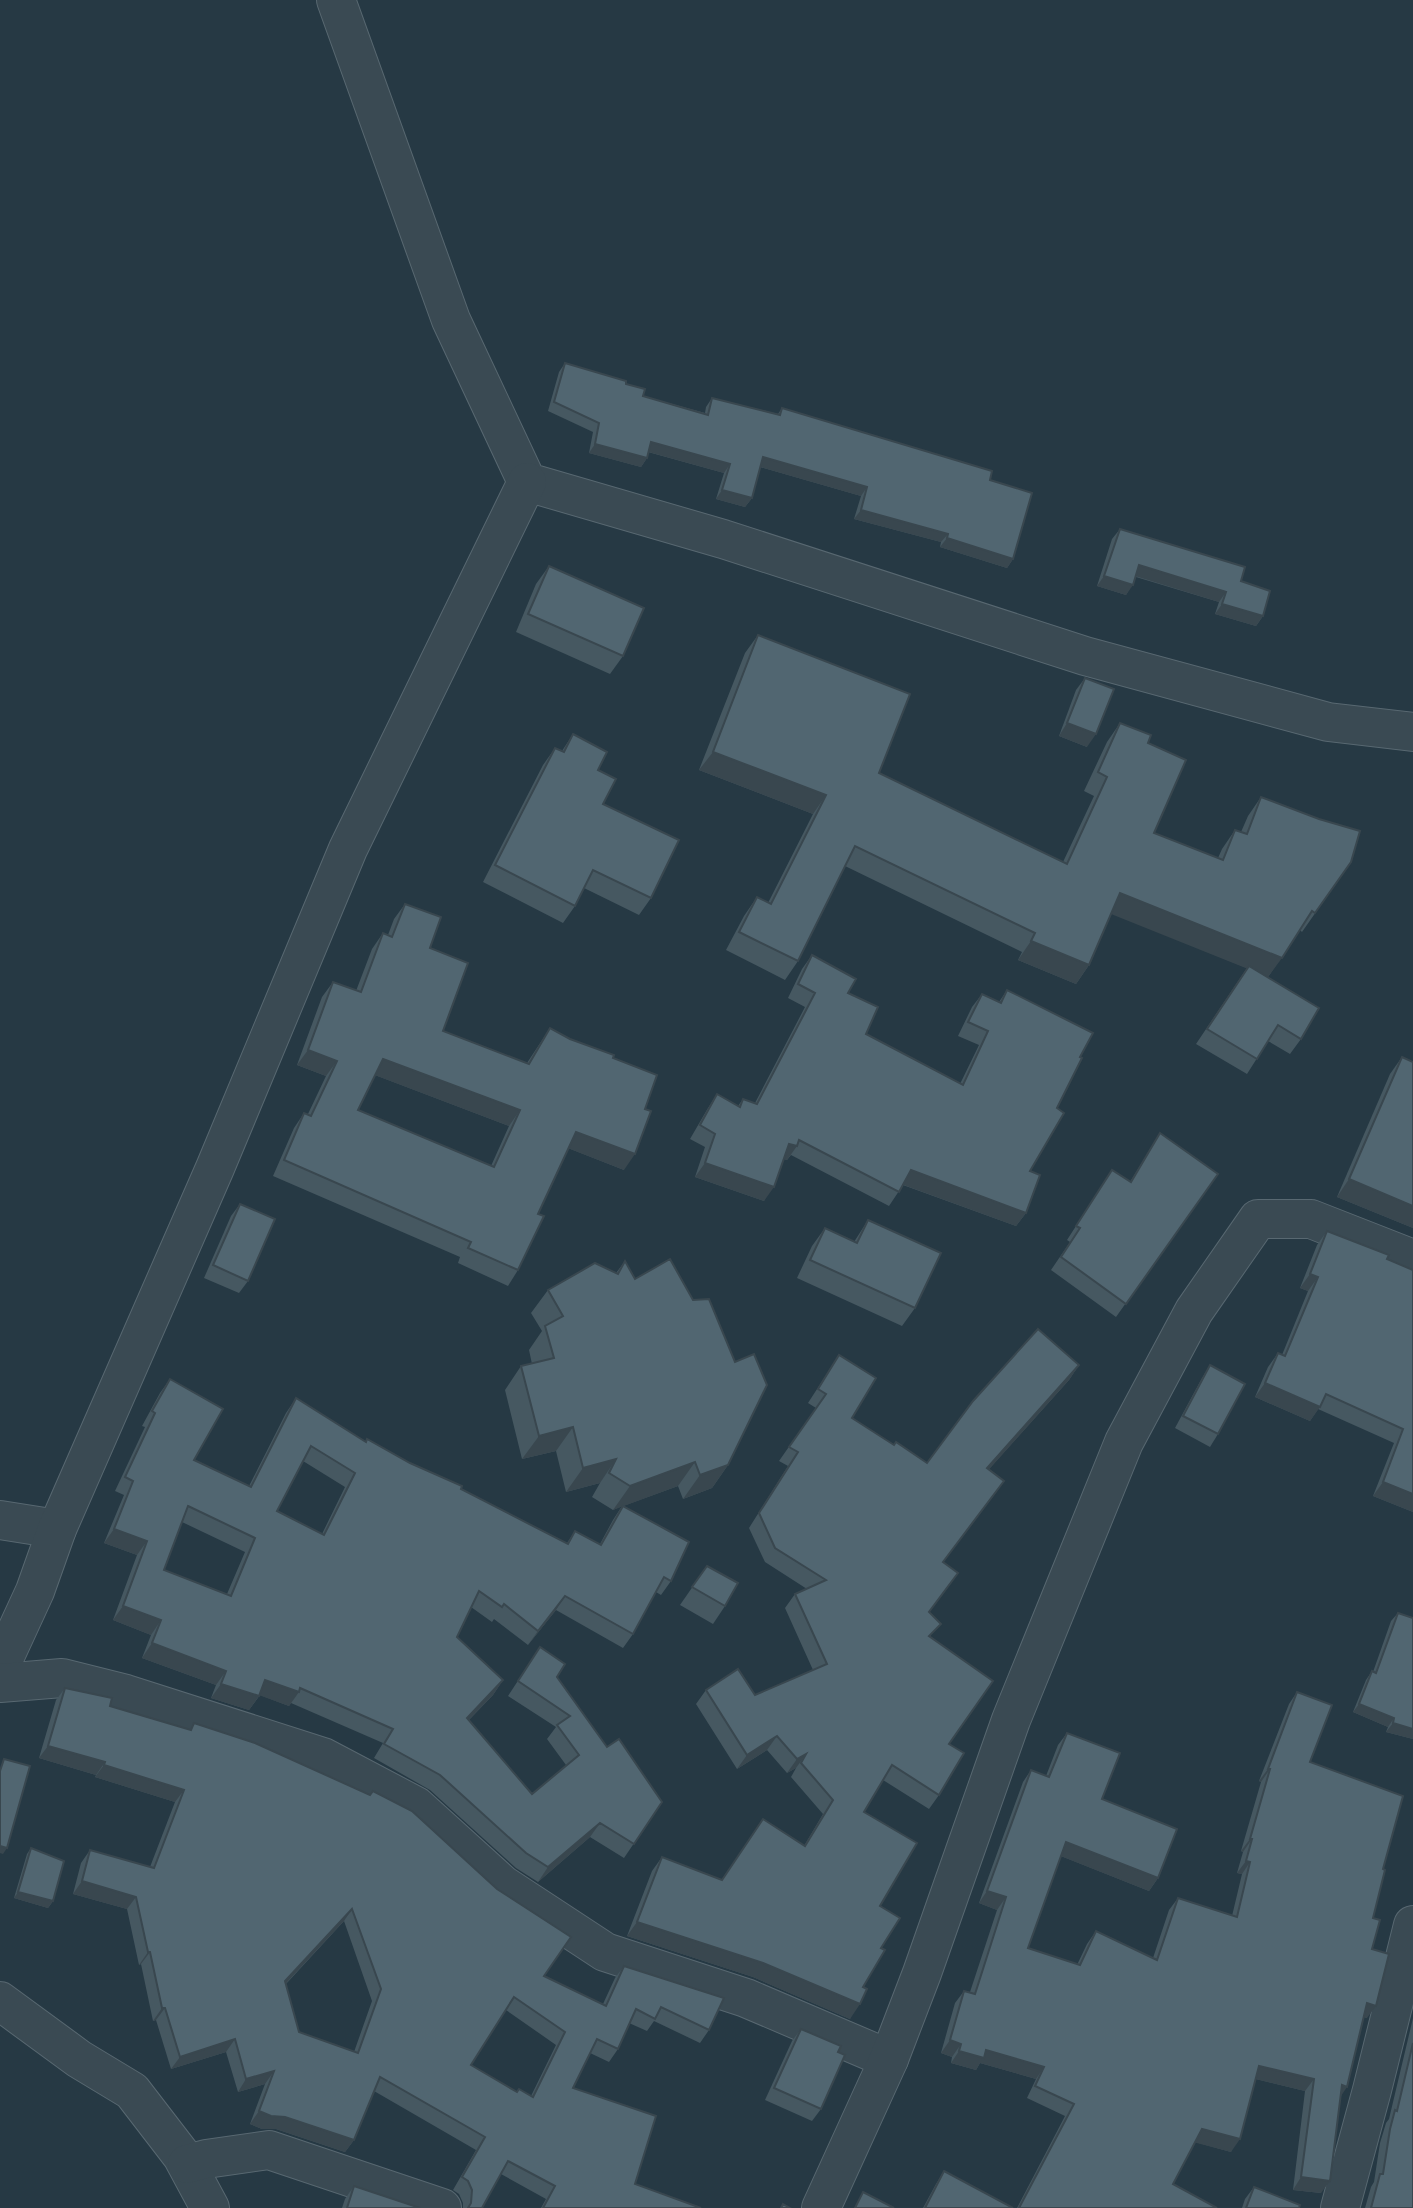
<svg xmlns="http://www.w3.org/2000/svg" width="1413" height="2208" viewBox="0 0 1413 2208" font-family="'Open Sans',sans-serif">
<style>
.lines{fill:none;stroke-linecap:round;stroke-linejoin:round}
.minor-casing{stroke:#586871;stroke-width:40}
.minor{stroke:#3a4a53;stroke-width:38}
.wall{fill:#465861;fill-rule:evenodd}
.shaded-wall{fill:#39474f}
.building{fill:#516671;stroke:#39474f;stroke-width:2;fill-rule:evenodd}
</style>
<rect width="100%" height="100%" fill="#263944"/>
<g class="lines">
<defs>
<g id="minor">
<path d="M336,0L451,320L527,482L723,539L1085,656L1328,722L1413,732"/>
<path d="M0,1520L57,1529"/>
<path d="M0,1667L35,1591L57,1529L215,1168L348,849L527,482"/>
<path d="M0,1683L62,1678L126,1694L323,1757L416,1806L503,1885L605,1952L746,1998L889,2059"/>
<path d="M0,2001L79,2059L132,2091L182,2156L210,2208"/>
<path d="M187,2164L206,2159L269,2150L442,2208"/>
<path d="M821,2208L889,2059L922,1973L1011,1720L1124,1442L1194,1311L1258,1219H1311L1413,1259"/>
<path d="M1340,2208L1372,2090L1413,1925"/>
</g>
</defs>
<use href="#minor" class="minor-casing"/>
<use href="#minor" class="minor"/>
</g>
<g class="wall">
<path d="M565,363L626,384L643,396L705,413L706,407L712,398L778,414L782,408L990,480L1013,559L1007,568L940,547L941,542L854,519L861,496L760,467L752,498L745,507L716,499L724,473L648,452L647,458L641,467L589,453L593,432L548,411L559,372Z"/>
<path d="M1120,529L1241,581L1263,616L1256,626L1215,614L1219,602L1136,577L1126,595L1097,586L1112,539Z"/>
<path d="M549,566L623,656L610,674L516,632L536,584Z"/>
<path d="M758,635L879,773L1063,862L1094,796L1084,791L1107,742L1120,723L1148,743L1154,833L1218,858L1222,849L1235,830L1241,832L1248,816L1261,797L1351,862L1302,932L1300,930L1268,977L1263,974L1301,1039L1290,1054L1268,1041L1247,1074L1196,1044L1247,968L1111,913L1089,965L1076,984L1018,960L1022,952L845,866L798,961L785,980L726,950L744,916L757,897L768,903L813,814L699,770L745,653Z"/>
<path d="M1085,678L1087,747L1059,736L1076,690Z"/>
<path d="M573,734L598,770L603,804L651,898L639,915L584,888L575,906L563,923L483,882L543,765L555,748L562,751Z"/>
<path d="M405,904L430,948L443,1031L527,1063L550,1028L570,1039L613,1058L624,1170L568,1148L538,1214L518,1270L508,1286L458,1263L460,1257L273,1176L294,1128L304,1113L308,1114L326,1076L297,1065L322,997L333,982L356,991L372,949L383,933L388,935L394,919ZM375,1075L509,1126L491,1166L358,1110Z"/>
<path d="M812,955L848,993L866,1034L960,1084L979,1045L958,1036L972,1007L982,994L999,1002L1007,990L1080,1057L1057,1108L1030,1171L1026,1213L1016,1226L903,1185L889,1206L791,1155L787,1160L784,1159L764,1201L695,1177L705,1147L690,1139L708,1108L717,1094L738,1106L743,1099L755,1103L805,1007L788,998L802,969Z"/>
<path d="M1402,1057L1413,1228L1337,1197L1390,1074Z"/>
<path d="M1160,1133L1218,1174L1116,1317L1051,1270L1070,1242L1067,1240L1112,1170L1130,1182Z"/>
<path d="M240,1204L248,1281L239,1293L204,1278L231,1216Z"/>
<path d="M868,1220L915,1308L902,1326L797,1278L812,1246L825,1228L854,1242Z"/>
<path d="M1327,1231L1387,1259L1413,1270V1512L1373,1496L1394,1443L1318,1409L1310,1421L1255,1397L1268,1367L1278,1353L1282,1355L1308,1291L1300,1288L1317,1245Z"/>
<path d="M625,1261L728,1465L712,1488L683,1499L678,1486L623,1506L671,1581L661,1595L656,1592L633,1634L623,1648L556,1610L528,1645L494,1619L492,1622L471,1607L457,1637L503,1680L493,1695L469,1720L532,1794L566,1765L547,1739L556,1727L508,1696L540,1647L557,1677L607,1747L662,1802L624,1858L590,1837L538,1882L516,1868L430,1790L374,1758L383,1743L291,1703L289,1706L260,1695L249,1710L211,1698L216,1685L142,1658L151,1635L113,1620L137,1555L104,1543L124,1495L115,1491L145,1427L142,1426L160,1393L170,1379L194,1460L249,1486L286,1413L296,1398L366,1442L461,1489L567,1543L575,1531L600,1544L613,1520L622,1506L613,1510L592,1497L600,1483L566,1492L556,1451L522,1459L505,1390L521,1366L532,1364L529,1350L542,1331L531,1313L548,1290L616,1273ZM303,1461L345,1487L322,1534L277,1511ZM182,1522L245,1552L227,1594L164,1570Z"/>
<path d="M839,1355L852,1418L894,1445L927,1463L1079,1365L1069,1380L988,1470L994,1495L943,1562L929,1612L931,1638L949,1744L939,1795L929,1809L883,1780L864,1812L880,1906L881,1948L850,2019L753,1977L627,1936L652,1871L662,1857L721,1880L804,1846L823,1814L791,1777L796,1768L787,1773L767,1750L737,1769L696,1704L706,1690L755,1695L813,1670L785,1608L795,1594L807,1589L765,1562L749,1528L788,1466L779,1461L816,1408L808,1403Z"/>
<path d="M1210,1365L1218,1434L1210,1447L1175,1428L1202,1378Z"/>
<path d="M707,1566L725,1606L713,1624L680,1605Z"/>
<path d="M1398,1613L1413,1618V1739L1386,1732L1388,1727L1353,1712L1366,1680L1372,1671L1373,1672L1391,1621Z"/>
<path d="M65,1688L110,1706L190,1730L194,1723L544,1976L603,2004L615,1978L624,1966L709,2030L700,2043L654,2021L647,2031L629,2023L618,2049L609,2062L590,2053L573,2088L635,2184L701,2208H541L546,2199L501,2174L482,2208H463V2203L459,2194L453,2190L476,2150L374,2091L354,2140L345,2152L276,2129H262L250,2124L265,2084L238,2092L226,2052L171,2069L156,2020L153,2021L141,1964L139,1965L127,1909L73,1894L81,1863L90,1850L150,1867L175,1802L95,1777L96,1775L39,1758L56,1700ZM344,1921L372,2001L354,2052L299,2032L286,1984ZM506,2010L556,2045L531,2096L517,2092L471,2065Z"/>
<path d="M1297,1692L1310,1762L1383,1869L1373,1918L1367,2018L1364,2017L1341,2096L1321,2193L1293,2190L1305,2091L1256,2079L1231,2152L1195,2142L1173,2184L1217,2208H1017L1065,2116L1027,2098L1036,2079L980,2063L976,2070L951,2063L952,2057L941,2053L955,2003L964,1991L970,1992L997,1910L979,1903L1023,1782L1031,1770L1046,1776L1058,1745L1067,1733L1102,1799L1158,1878L1149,1891L1061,1856L1028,1948L1077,1965L1087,1944L1096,1931L1153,1958L1169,1910L1178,1898L1232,1916L1242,1874L1237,1873L1243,1852L1241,1851L1261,1782L1259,1781L1289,1704Z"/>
<path d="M31,1848L53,1901L48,1908L14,1898L27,1854Z"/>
<path d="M1413,2018V2208H1365L1371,2187L1374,2182L1380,2143L1386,2123L1389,2119Z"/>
<path d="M801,2029L838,2052L821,2109L812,2121L765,2100L792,2041Z"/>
<path d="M944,2171L1013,2208H923L936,2184Z"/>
<path d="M354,2186L420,2208H342L345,2199Z"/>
<path d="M1254,2187L1299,2208H1242L1245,2199Z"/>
</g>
<g class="shaded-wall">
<path d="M651,442L730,464L724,473L645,451Z"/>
<path d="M595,444L647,458L641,467L589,453Z"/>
<path d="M763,457L867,487L861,496L757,466Z"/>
<path d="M722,490L752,498L745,507L716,499Z"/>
<path d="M861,510L948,534L941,542L854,519Z"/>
<path d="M947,538L1013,559L1007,568L940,547Z"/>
<path d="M1139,565L1226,592L1219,602L1132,575Z"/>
<path d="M1104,576L1133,585L1126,595L1097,586Z"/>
<path d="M1222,604L1263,616L1256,626L1215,614Z"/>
<path d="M1067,723L1096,734L1087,747L1059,736Z"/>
<path d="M713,752L826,795L813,814L699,770Z"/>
<path d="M1120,893L1282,958L1268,977L1106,912Z"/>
<path d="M1031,941L1089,965L1076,984L1018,960Z"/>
<path d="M308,1050L337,1061L326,1076L297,1065Z"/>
<path d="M383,1059L520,1110L509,1126L372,1074Z"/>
<path d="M576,1132L635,1154L624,1170L565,1147Z"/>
<path d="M789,1144L797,1146L787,1160L780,1158Z"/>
<path d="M705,1163L774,1187L764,1201L695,1177Z"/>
<path d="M911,1170L1026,1213L1016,1226L901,1184Z"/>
<path d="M1349,1179L1413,1206V1228L1337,1197Z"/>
<path d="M1310,1274L1318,1277L1308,1291L1300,1288Z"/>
<path d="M1079,1365L1069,1380L977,1483L987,1468Z"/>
<path d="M1265,1383L1320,1407L1310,1421L1255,1397Z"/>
<path d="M573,1427L556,1451L522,1459L539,1436Z"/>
<path d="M616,1459L600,1483L566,1492L583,1468Z"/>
<path d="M695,1462L678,1486L613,1510L630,1486Z"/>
<path d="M728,1465L712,1488L683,1499L700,1475Z"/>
<path d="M1383,1482L1413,1494V1512L1373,1496Z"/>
<path d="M114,1529L147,1541L137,1555L104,1543Z"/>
<path d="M565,1596L556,1610L528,1645L538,1631Z"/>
<path d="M123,1606L161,1620L151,1635L113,1620Z"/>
<path d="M152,1643L226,1671L216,1685L142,1658Z"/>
<path d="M265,1680L299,1692L289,1706L256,1694Z"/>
<path d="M503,1680L493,1695L457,1732L467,1718Z"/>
<path d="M221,1684L259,1696L249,1710L211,1698Z"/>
<path d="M1359,1704L1394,1718L1388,1727L1353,1712Z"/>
<path d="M1393,1723L1413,1729V1739L1386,1732Z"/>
<path d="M777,1736L767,1750L737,1769L747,1755Z"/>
<path d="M48,1746L105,1762L96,1775L39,1758Z"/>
<path d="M806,1754L796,1768L787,1773L797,1759Z"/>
<path d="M104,1765L184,1790L175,1802L95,1777Z"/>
<path d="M1268,1769H1270L1261,1782L1259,1781Z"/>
<path d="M600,1823L590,1837L538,1882L548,1867Z"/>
<path d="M1250,1839H1252L1243,1852L1241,1851Z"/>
<path d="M1066,1842L1158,1878L1149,1891L1058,1855Z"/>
<path d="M0,1846L7,1848L3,1854L0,1853Z"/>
<path d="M1246,1861L1250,1862L1242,1874L1237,1873Z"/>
<path d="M82,1881L136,1897L127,1909L73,1894Z"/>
<path d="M987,1891L1006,1897L997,1910L979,1903Z"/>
<path d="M18,1892L53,1901L48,1908L14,1898Z"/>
<path d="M352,1909L344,1921L276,1994L285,1981Z"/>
<path d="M637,1922L763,1963L860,2004L850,2019L753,1977L627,1936Z"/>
<path d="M148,1952H150L141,1964L139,1965Z"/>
<path d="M1367,2003L1376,2006L1367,2018L1358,2016Z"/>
<path d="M162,2008H165L156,2020L153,2021Z"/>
<path d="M235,2039L226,2052L171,2069L180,2057Z"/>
<path d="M950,2040L961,2044L952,2057L941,2053Z"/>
<path d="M986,2050L1044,2067L1036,2079L980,2063L976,2070L951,2063L959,2051Z"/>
<path d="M1259,2066L1314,2079L1305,2091L1251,2078Z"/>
<path d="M274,2071L265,2084L238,2092L246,2079Z"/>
<path d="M1342,2085L1347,2087L1339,2099Z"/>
<path d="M259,2111L285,2117L354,2140L345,2152L276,2129H262L250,2124Z"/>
<path d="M1202,2129L1240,2139L1231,2152L1193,2142Z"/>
<path d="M1301,2177L1330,2181L1321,2193L1293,2190Z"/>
</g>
<g class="building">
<path d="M565,363L626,381V384L645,389L643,396L708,415L712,398L780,415L782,408L992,471L990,480L1032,493L1013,559L947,538L948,534L861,510L867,487L763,457L752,498L722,490L730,464L651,442L647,458L595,444L599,423L554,402Z"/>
<path d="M1120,529L1245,567L1241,581L1270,591L1263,616L1222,604L1226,592L1139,565L1133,585L1104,576Z"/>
<path d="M549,566L644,608L623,656L528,614Z"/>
<path d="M758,635L910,694L879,773L1067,864L1107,777L1098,772L1120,723L1151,735L1148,743L1186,760L1154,833L1223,860L1235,830L1247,834L1261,797L1319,819L1360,831L1351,862L1315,913L1312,911L1282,958L1120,893L1089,965L1031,941L1035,933L855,846L798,961L739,932L757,897L771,904L826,795L713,752Z"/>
<path d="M1085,678L1114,689L1096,734L1067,723Z"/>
<path d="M573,734L607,752L598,770L616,779L603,804L679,840L651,898L593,870L575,906L495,865L555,748L564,752Z"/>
<path d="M405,904L441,917L430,948L468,963L443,1031L529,1064L550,1028L570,1039L614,1055L613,1058L657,1075L645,1109L651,1111L635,1154L576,1132L538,1214L544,1216L518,1270L468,1248L471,1242L284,1160L304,1113L311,1116L337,1061L308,1050L333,982L361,992L383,933L392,937ZM383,1059L520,1110L494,1167L358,1110Z"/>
<path d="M812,955L856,979L848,993L878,1007L866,1034L963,1085L988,1031L968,1022L982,994L1001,1003L1007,990L1093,1033L1080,1057L1082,1058L1057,1108L1064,1113L1030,1171L1040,1175L1026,1213L911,1170L899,1192L799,1140L797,1146L789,1144L774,1187L705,1163L715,1134L700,1125L717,1094L740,1107L743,1099L757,1104L815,993L798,984Z"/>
<path d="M1249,966L1319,1008L1301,1039L1278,1025L1257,1059L1207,1029Z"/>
<path d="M1402,1057L1413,1062V1206L1349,1179Z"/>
<path d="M1160,1133L1218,1174L1126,1304L1061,1257L1080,1228L1076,1226L1112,1170L1131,1182Z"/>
<path d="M240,1204L275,1219L248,1281L213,1265Z"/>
<path d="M868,1220L941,1253L915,1308L810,1260L825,1228L857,1243Z"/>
<path d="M1327,1231L1389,1255L1387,1259L1413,1270V1494L1383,1482L1403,1429L1326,1394L1320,1407L1265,1383L1278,1353L1285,1356L1318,1277L1310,1274Z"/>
<path d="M670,1259L693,1300L709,1299L735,1362L754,1354L767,1385L728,1465L700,1475L695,1462L630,1486L609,1473L616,1459L583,1468L573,1427L539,1436L521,1366L554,1358L545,1326L563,1316L548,1290L595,1263L618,1274L625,1261L635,1279Z"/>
<path d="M1038,1329L1079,1365L987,1468L1004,1481L943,1562L958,1573L929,1612L941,1624L929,1636L993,1681L949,1744L964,1753L939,1795L892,1765L864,1812L917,1843L880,1906L900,1918L881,1948L885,1950L863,1987L867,1989L860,2004L763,1963L637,1922L662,1857L722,1880L763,1819L805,1846L833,1800L801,1763L806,1754L797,1759L777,1736L747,1755L706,1690L738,1669L755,1695L827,1664L795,1594L826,1580L775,1548L759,1513L798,1452L789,1447L826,1394L818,1389L839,1355L876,1378L852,1418L894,1445L896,1442L927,1463L973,1401Z"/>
<path d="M1210,1365L1245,1384L1218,1434L1183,1416Z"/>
<path d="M170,1379L223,1409L194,1460L251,1487L296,1398L366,1442L367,1439L410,1463L462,1486L461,1489L568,1544L575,1531L601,1545L623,1506L689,1542L671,1581L664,1577L633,1634L565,1596L538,1631L504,1604L502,1607L479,1591L457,1637L503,1680L467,1718L532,1794L579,1755L557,1725L570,1716L518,1681L540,1647L565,1664L557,1677L607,1747L619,1739L662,1802L634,1844L600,1823L548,1867L526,1853L440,1775L384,1744L393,1729L300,1688L299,1692L265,1680L259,1696L221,1684L226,1671L152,1643L161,1620L123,1606L147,1541L114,1529L133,1481L125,1477L155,1413L152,1411ZM311,1446L355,1473L324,1535L277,1511ZM188,1506L255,1538L231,1596L164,1570Z"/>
<path d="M707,1566L738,1583L725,1606L692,1587Z"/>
<path d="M1398,1613L1413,1618V1729L1393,1723L1394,1718L1359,1704L1372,1671L1376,1673Z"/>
<path d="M65,1688L112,1698L110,1706L191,1730L194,1723L255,1743L370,1795L373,1791L412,1811L497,1889L571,1937L544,1976L606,2006L624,1966L724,1998L709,2030L661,2007L655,2019L636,2009L618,2049L597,2039L573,2088L656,2116L635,2184L701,2208H543L555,2186L508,2161L482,2208H468L471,2203L472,2190L468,2181L462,2177L485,2137L380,2077L354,2140L285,2117L271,2116L259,2111L274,2071L246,2079L235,2039L180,2057L165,2008H162L150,1952H148L136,1897L82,1881L90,1850L154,1868L184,1790L104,1765L105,1762L48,1746ZM352,1909L381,1989L358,2053L299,2032L285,1981ZM514,1997L565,2032L533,2097L519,2089L517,2092L471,2065Z"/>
<path d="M1297,1692L1332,1705L1310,1762L1403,1796L1383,1869L1385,1870L1373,1918L1380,1920L1372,1949L1389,1954L1376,2006L1367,2003L1347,2087L1342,2085L1330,2181L1301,2177L1314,2079L1259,2066L1240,2139L1202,2129L1173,2184L1217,2208H1019L1074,2104L1035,2086L1044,2067L986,2050L984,2058L959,2051L961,2044L950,2040L964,1991L975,1994L1006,1897L987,1891L1031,1770L1049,1777L1067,1733L1120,1753L1102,1799L1177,1829L1158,1878L1066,1842L1028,1948L1080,1965L1096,1931L1157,1960L1178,1898L1237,1917L1250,1862L1246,1861L1252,1839H1250L1270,1769H1268Z"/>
<path d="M4,1759L30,1766L7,1848L0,1846V1771Z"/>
<path d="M31,1848L64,1861L53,1901L18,1892Z"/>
<path d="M801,2029L841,2046L838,2052L845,2055L821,2109L774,2088Z"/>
<path d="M1413,2043V2208H1371L1380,2174H1383L1390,2129L1395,2110L1397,2111Z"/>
<path d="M944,2171L1013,2208H925Z"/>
<path d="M354,2186L420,2208H347Z"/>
<path d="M1254,2187L1300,2205L1299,2208H1246Z"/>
<path d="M863,2192L894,2208H855Z"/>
<path d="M783,2204L790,2208H781Z"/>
</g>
</svg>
